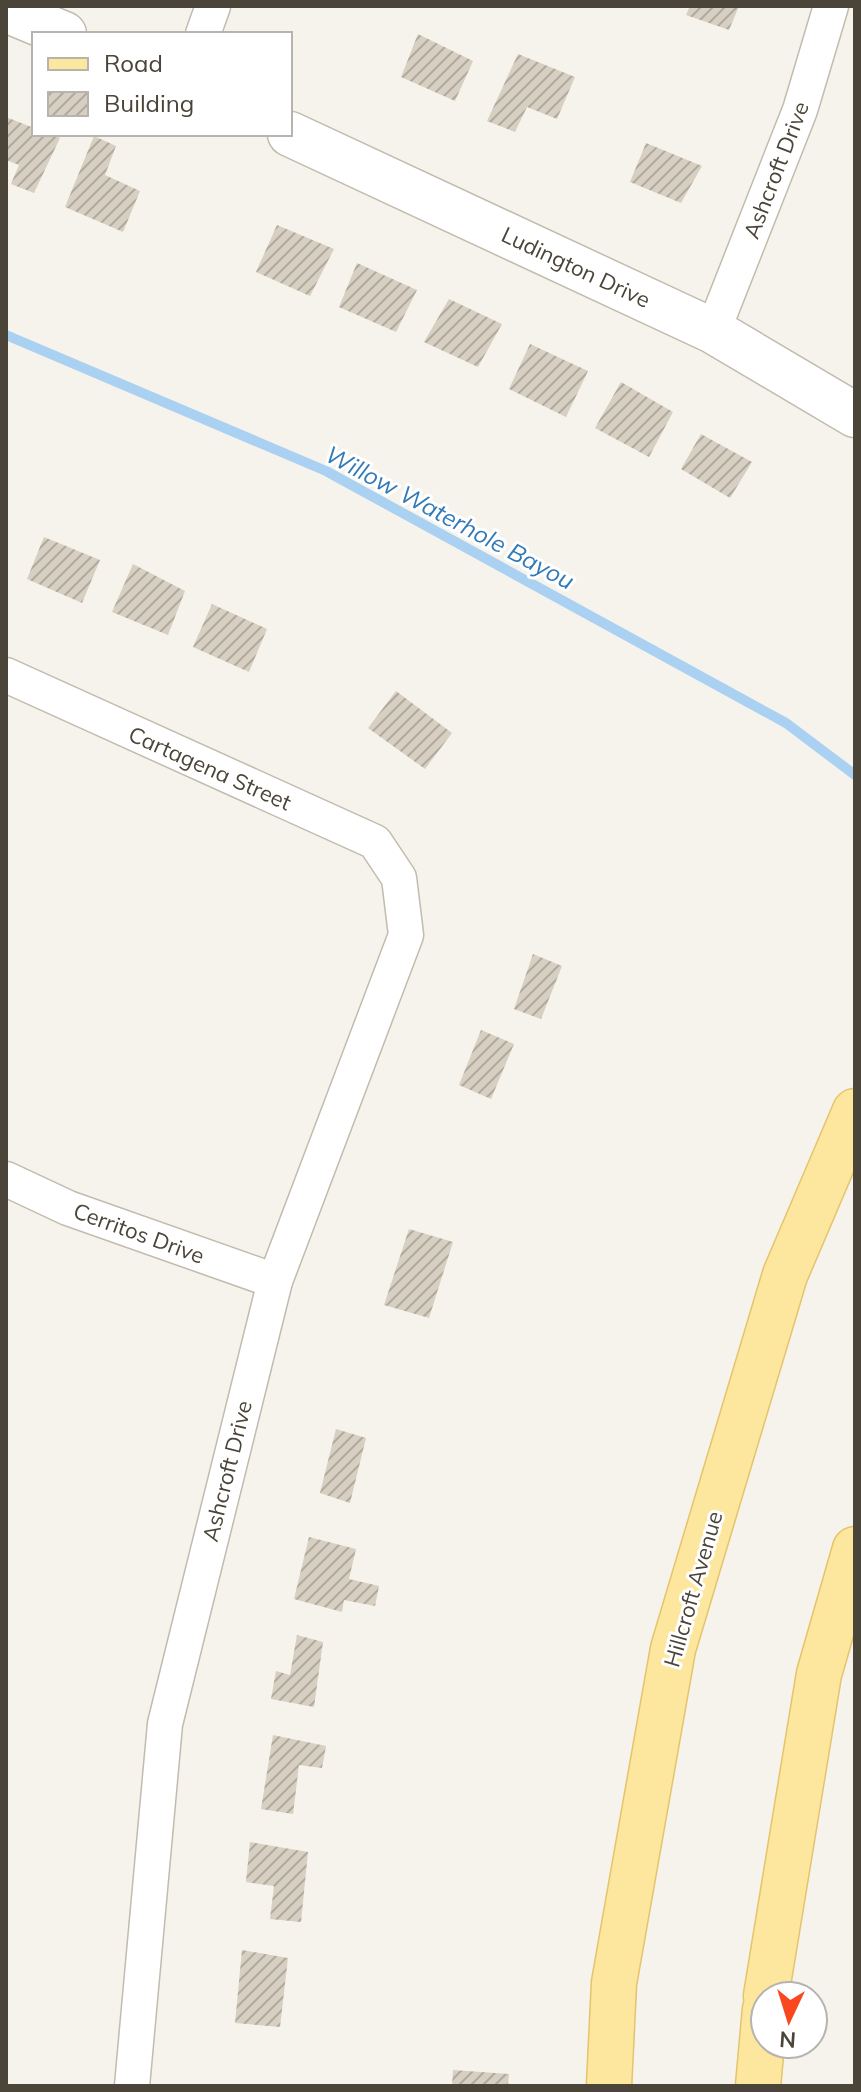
<svg xmlns="http://www.w3.org/2000/svg" width="861" height="2092" viewBox="0 0 861 2092" font-family="Mulish,sans-serif">
<style>
.lines{fill:none;stroke-linecap:round;stroke-linejoin:round}
.stream{stroke:#aad1f1;stroke-width:10}
.building{fill:url(#building-hatch)}
.minor-casing{stroke:#c2bbae;stroke-width:37}
.tertiary-casing{stroke:#c2bbae;stroke-width:47}
.primary-casing{stroke:#e4c46c;stroke-width:47}
.minor{stroke:#fff;stroke-width:34}
.tertiary{stroke:#fff;stroke-width:44}
.primary{stroke:#fde69d;stroke-width:44}
.labels{text-anchor:middle;dominant-baseline:central;stroke-width:6;stroke-linejoin:round;paint-order:stroke}
.street-label{font-size:22px;fill:#4a4439;stroke:#fff}
.water-label{font-size:24px;font-style:italic;fill:#317ab8;stroke:#fff}
</style>
<defs>
<pattern id="building-hatch" width="6" height="6" patternUnits="userSpaceOnUse" patternTransform="scale(2)"><rect width="6" height="6" fill="#d7cfc1"/><path d="M-1 1l2-2M0 6l6-6M5 7l2-2" fill="none" stroke="#b0aa9e"/></pattern>
</defs>
<rect width="100%" height="100%" fill="#f6f3ec"/>
<g class="lines">
<path class="stream" d="M6,335L326,471L786,723L855,775"/>
</g>
<g class="building">
<path d="M690,6H739L729,30L686,15Z"/>
<path d="M418,34L473,61L455,101L401,77Z"/>
<path d="M518,54L575,77L557,119L527,107L515,132L487,121Z"/>
<path d="M6,117L34,128V134H50L60,138L34,193L11,184L19,165L6,160Z"/>
<path d="M94,136L116,146L105,175L140,191L123,232L65,207Z"/>
<path d="M646,143L702,166L681,203L630,182Z"/>
<path d="M277,225L334,249L310,296L256,272Z"/>
<path d="M357,263L417,290L396,332L339,307Z"/>
<path d="M449,299L502,324L478,367L424,342Z"/>
<path d="M530,344L588,371L566,417L509,389Z"/>
<path d="M621,382L673,412L649,457L595,428Z"/>
<path d="M701,434L752,462L730,498L681,469Z"/>
<path d="M44,537L100,560L82,603L27,579Z"/>
<path d="M133,564L185,591L168,635L112,612Z"/>
<path d="M212,604L267,629L249,672L193,647Z"/>
<path d="M396,691L452,733L425,769L368,728Z"/>
<path d="M533,954L562,966L541,1019L514,1009Z"/>
<path d="M481,1030L514,1044L491,1099L459,1085Z"/>
<path d="M409,1229L453,1242L429,1318L384,1305Z"/>
<path d="M336,1429L366,1438L350,1503L320,1493Z"/>
<path d="M309,1537L356,1549L349,1579L379,1586L375,1606L344,1600L342,1612L294,1599Z"/>
<path d="M297,1635L323,1642L314,1707L271,1699L276,1671L290,1675Z"/>
<path d="M273,1735L326,1746L322,1768L299,1765L293,1814L261,1809Z"/>
<path d="M250,1842L308,1852L301,1922L270,1919L274,1886L246,1882Z"/>
<path d="M242,1950L288,1958L280,2027L235,2023Z"/>
<path d="M453,2070L509,2074L508,2086H452Z"/>
</g>
<g class="lines">
<defs>
<g id="minor">
<path d="M203,34L213,6"/>
<path d="M713,331L800,110L831,6"/>
<path d="M6,675L375,842L399,878L406,935L275,1281L165,1724L132,2086"/>
<path d="M6,1179L68,1208L275,1281"/>
</g>
<g id="tertiary">
<path d="M6,10L64,34"/>
<path d="M290,134L713,331L855,415"/>
</g>
<g id="primary">
<path d="M766,1996L819,1674L855,1549"/>
<path d="M609,2086L614,1983L673,1649L785,1275L855,1111"/>
<path d="M758,2086L765,2009"/>
</g>
</defs>
<use href="#minor" class="minor-casing"/>
<use href="#tertiary" class="tertiary-casing"/>
<use href="#primary" class="primary-casing"/>
<use href="#minor" class="minor"/>
<use href="#tertiary" class="tertiary"/>
<use href="#primary" class="primary"/>
</g>
<g class="labels">
<g class="street-label">
<text transform="translate(776 170) rotate(-69)">Ashcroft Drive</text>
<text transform="translate(576 267) rotate(25)">Ludington Drive</text>
<text transform="translate(210 768) rotate(24)">Cartagena Street</text>
<text transform="translate(139 1233) rotate(20)">Cerritos Drive</text>
<text transform="translate(227 1471) rotate(-76)">Ashcroft Drive</text>
<text transform="translate(693 1589) rotate(-74)">Hillcroft Avenue</text>
</g>
<g class="water-label">
<text transform="translate(450 517) rotate(28)">Willow Waterhole Bayou</text>
</g>
</g>
<rect width="861" height="2092" fill="none" stroke="#4a4439" stroke-width="16"/>
<rect x="32" y="32" width="260" height="104" fill="#ffffff" stroke="#b7b4b0" stroke-width="2"/>
<rect x="48" y="58" width="40" height="12" fill="#fde69d" stroke="#b7b4b0" stroke-width="2"/>
<text x="104" y="72" font-size="24" fill="#4a4439">Road</text>
<rect x="48" y="92" width="40" height="24" fill="url(#building-hatch)" stroke="#b7b4b0" stroke-width="2"/>
<text x="104" y="112" font-size="24" fill="#4a4439">Building</text>
<g transform="translate(789 2020) rotate(184)"><circle r="38" fill="#ffffff" stroke="#b7b4b0" stroke-width="2"/>
<path d="M0-6L14 30L0 20L-14 30Z" fill="#f94820"/>
<text y="-12" font-size="22" font-weight="bold" text-anchor="middle" fill="#4a4439">N</text>
</g>
</svg>
